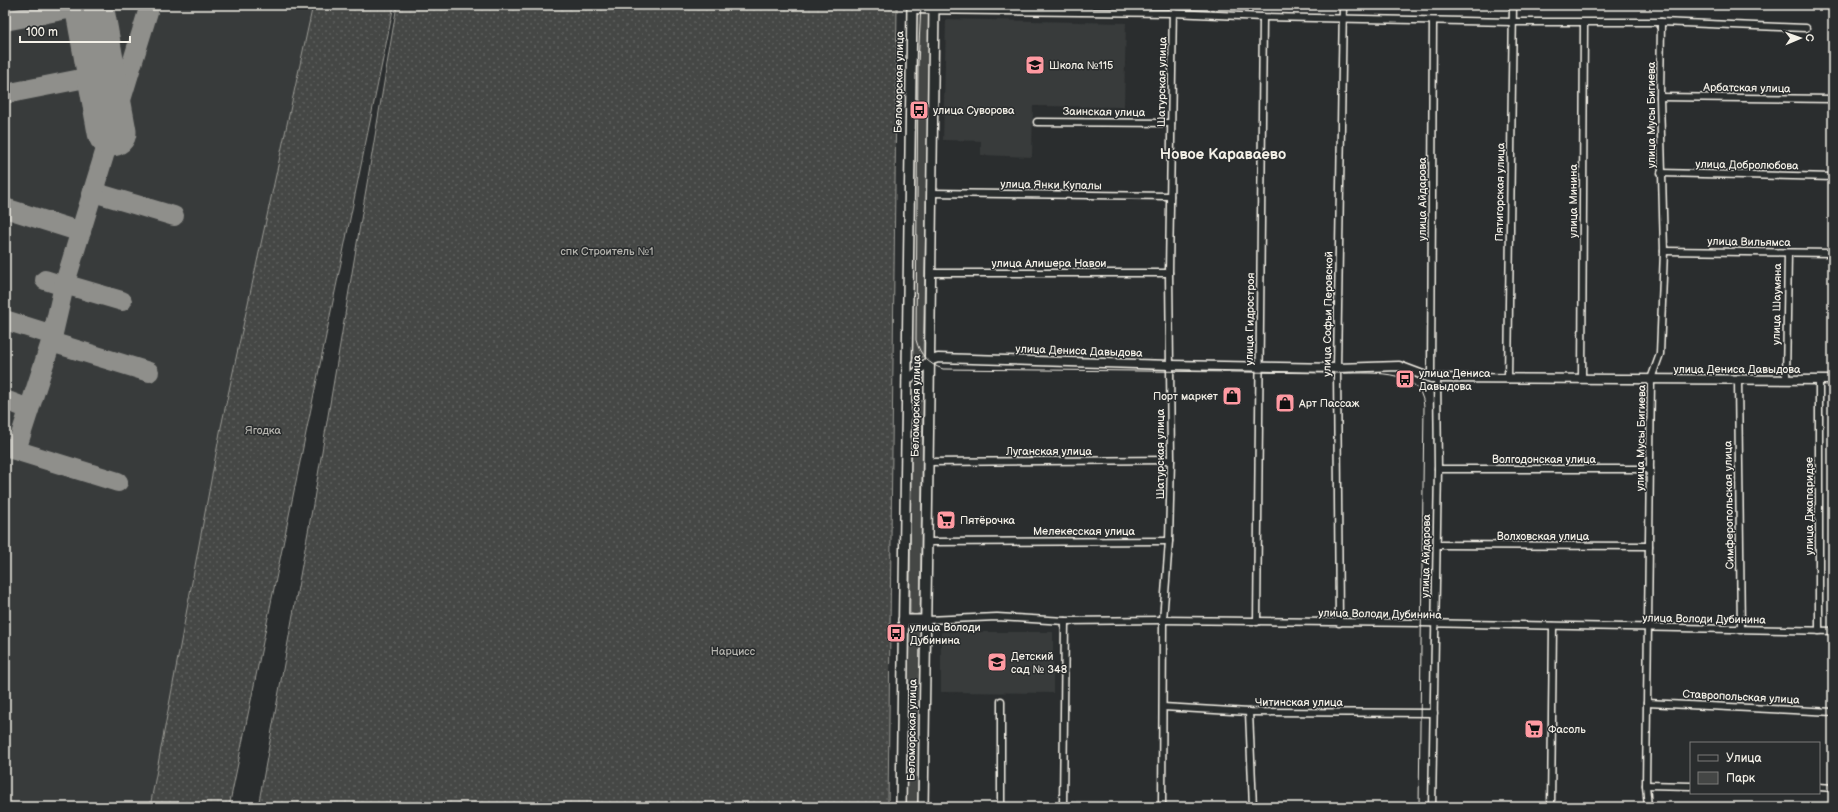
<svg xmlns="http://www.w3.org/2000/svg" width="1838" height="812" viewBox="0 0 1838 812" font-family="'Balsamiq Sans',sans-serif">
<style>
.built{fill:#373a3a}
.green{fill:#444645;stroke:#9c9c96}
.garden{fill:url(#garden-dots);stroke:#9c9c96}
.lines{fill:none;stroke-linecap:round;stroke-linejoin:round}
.taxiway{stroke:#8f8f8b;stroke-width:20}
.runway{stroke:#8f8f8b;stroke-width:49}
.minor-casing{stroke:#f4f1e8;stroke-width:9}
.tertiary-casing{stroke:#f4f1e8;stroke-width:11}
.secondary-casing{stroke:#f4f1e8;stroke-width:12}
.minor{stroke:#2a2d2e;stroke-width:6}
.tertiary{stroke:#2a2d2e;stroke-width:8}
.secondary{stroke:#2a2d2e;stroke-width:9}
.tram{stroke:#f4f1e8;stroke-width:1}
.labels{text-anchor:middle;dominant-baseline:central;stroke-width:3;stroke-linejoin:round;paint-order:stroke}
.poi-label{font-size:11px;fill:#f4f1e8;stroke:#2a2d2e;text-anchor:start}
.street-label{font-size:11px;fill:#f4f1e8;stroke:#2a2d2e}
.park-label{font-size:11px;fill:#b6b5af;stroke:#2a2d2e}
.district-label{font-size:15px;font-weight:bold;fill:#f4f1e8;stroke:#2a2d2e}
</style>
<defs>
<pattern id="garden-dots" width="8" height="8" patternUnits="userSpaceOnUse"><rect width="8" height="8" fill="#444645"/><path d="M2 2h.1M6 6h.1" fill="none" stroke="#606160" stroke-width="1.8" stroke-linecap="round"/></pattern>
</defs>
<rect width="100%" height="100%" fill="#2a2d2e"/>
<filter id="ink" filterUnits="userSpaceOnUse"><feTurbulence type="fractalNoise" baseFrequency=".025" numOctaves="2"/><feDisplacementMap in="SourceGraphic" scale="8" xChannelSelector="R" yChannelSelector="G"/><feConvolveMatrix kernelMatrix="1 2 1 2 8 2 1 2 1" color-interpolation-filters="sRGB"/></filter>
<g filter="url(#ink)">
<g class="built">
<path d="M5,5H313L221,427L150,807H5Z"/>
<path d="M946,19L1126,23L1124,107L1033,106L1032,157L981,155V141L943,140Z"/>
<path d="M941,632H1053V693L941,692Z"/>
<path d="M1076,800L1150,801V807H1075Z"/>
</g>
<g class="green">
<path d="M916,14H930L923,357H909Z"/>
<path d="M911,401H923L920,613L915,615L910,613Z"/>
<path d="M915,628L921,632L918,807H906L909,631Z"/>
</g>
<g class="garden">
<path d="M313,5H394L229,807H150L221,427Z"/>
<path d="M397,5H897L888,807H258L314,499Z"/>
</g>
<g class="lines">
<g class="taxiway">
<path d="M5,21L89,5"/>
<path d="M5,94L101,75"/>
<path d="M93,192L174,216"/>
<path d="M5,208L81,232"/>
<path d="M45,280L64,286"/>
<path d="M64,284L122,301"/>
<path d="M5,320L53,335"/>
<path d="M51,342L149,372"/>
<path d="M8,401L29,409"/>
<path d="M5,447L118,482"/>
<path d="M16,450L51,342L64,286L150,5"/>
</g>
<path class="runway" d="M89,5L112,132"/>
<defs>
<g id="minor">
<path d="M911,10L1173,13L1263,17L1512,22H1661L1806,28"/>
<path d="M1660,97L1833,99"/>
<path d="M1037,122L1171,123"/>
<path d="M1661,173L1833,177"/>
<path d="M931,193L1170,196"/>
<path d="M1664,251L1833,253"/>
<path d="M930,273H1169"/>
<path d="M1431,378L1433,21"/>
<path d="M1508,379L1513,5"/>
<path d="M1582,379L1584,23"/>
<path d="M1738,380L1741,630"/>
<path d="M1786,380L1788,253"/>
<path d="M927,462L1171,460"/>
<path d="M1438,469H1650"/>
<path d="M928,542L1169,541"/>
<path d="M1437,545L1649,546"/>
<path d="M927,620L997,617L1065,621L1163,620L1421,623L1833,631"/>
<path d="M1257,622L1263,17"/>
<path d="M1339,623L1337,368L1343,5"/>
<path d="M1819,631V380"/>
<path d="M1647,703L1833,712"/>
<path d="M1163,707L1249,712L1434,713"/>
<path d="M1249,712L1253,807"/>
<path d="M1646,785L1691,786"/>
<path d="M1819,787L1833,788"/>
<path d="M1001,807V701"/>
<path d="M1063,807L1065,621"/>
<path d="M1162,807L1163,620L1169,541L1171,460L1169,273L1173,5"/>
<path d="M1432,807L1438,469L1437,378"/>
<path d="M1551,807L1553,626"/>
<path d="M1648,807L1646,785L1651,379L1660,354L1664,251L1660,97L1661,22"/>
</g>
<path id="tertiary" d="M907,381L929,361L938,358L1170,365L1337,368L1399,366L1431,378L1833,380"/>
<g id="secondary">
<path d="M903,620H927"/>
<path d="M901,807L912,5"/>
<path d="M923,807C928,540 930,272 934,5"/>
</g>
</defs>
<use href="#minor" class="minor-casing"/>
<use href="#tertiary" class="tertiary-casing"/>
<use href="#secondary" class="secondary-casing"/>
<use href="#minor" class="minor"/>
<use href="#tertiary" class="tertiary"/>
<use href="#secondary" class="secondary"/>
<path class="tram" d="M921,5L918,64L916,340C920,355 928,364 943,369L1337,373C1367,374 1421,366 1424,406L1419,807"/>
</g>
</g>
<defs>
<symbol id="school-square" viewBox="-11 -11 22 22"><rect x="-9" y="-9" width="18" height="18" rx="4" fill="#ff9aa2" stroke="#2a2d2e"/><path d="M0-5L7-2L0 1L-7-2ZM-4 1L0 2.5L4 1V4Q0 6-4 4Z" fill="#111"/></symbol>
<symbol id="bus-square" viewBox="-11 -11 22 22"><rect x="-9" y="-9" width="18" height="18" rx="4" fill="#ff9aa2" stroke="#2a2d2e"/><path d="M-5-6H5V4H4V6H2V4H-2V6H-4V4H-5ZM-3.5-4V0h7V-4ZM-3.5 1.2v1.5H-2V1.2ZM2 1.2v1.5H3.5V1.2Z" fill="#111"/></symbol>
<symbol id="shop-square" viewBox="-11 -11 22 22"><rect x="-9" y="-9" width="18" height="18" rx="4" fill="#ff9aa2" stroke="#2a2d2e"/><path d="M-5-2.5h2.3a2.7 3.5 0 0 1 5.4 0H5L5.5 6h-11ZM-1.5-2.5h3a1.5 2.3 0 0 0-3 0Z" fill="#111"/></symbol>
<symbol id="supermarket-square" viewBox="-11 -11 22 22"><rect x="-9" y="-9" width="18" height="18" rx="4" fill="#ff9aa2" stroke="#2a2d2e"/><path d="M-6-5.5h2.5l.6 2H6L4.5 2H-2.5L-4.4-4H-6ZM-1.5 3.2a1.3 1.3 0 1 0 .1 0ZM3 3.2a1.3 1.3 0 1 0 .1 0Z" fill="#111"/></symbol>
</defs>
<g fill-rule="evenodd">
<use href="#school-square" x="1024" y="54" width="22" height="22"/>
<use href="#bus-square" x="908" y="99" width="22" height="22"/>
<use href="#bus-square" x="1394" y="368" width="22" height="22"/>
<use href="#shop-square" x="1221" y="385" width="22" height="22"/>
<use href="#shop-square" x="1274" y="392" width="22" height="22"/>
<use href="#supermarket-square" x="935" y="509" width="22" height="22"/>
<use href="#bus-square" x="885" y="622" width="22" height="22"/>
<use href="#school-square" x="986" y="651" width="22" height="22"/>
<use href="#supermarket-square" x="1523" y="718" width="22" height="22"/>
</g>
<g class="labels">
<g class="poi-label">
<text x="1049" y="65">Школа №115</text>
<text x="933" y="110">улица Суворова</text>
<text x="1419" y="373">улица Дениса<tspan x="1419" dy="13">Давыдова</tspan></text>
<text x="1218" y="396" text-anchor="end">Порт маркет</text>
<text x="1299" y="403">Арт Пассаж</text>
<text x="960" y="520">Пятёрочка</text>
<text x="910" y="627">улица Володи<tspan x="910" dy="13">Дубинина</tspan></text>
<text x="1011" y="656">Детский<tspan x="1011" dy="13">сад № 348</tspan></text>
<text x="1548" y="729">Фасоль</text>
</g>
<g class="street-label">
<text transform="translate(899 82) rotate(-89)">Беломорская улица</text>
<text transform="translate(1162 82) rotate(-89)">Шатурская улица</text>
<text transform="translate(1747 88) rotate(1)">Арбатская улица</text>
<text transform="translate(1104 112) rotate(1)">Заинская улица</text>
<text transform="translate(1651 115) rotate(-90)">улица Мусы Бигиева</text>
<text transform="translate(1747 165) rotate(1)">улица Добролюбова</text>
<text transform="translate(1051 185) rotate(1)">улица Янки Купалы</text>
<text transform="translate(1500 192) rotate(-89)">Пятигорская улица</text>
<text transform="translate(1422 199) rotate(-90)">улица Айдарова</text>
<text transform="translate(1573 201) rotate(-90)">улица Минина</text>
<text transform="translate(1749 242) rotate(1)">улица Вильямса</text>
<text x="1049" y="263">улица Алишера Навои</text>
<text transform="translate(1777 304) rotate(-89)">улица Шаумяна</text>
<text transform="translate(1328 314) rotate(-89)">улица Софьи Перовской</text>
<text transform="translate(1250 319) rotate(-89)">улица Гидростроя</text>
<text transform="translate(1079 351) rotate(2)">улица Дениса Давыдова</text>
<text x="1737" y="369">улица Дениса Давыдова</text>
<text transform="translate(916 406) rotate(-89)">Беломорская улица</text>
<text transform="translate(1641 438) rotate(-89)">улица Мусы Бигиева</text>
<text x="1049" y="451">Луганская улица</text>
<text transform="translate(1160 454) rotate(-90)">Шатурская улица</text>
<text x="1544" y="459">Волгодонская улица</text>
<text transform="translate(1729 505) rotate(-91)">Симферопольская улица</text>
<text transform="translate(1809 506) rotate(-90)">улица Джапаридзе</text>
<text x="1084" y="531">Мелекесская улица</text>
<text x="1543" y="536">Волховская улица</text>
<text transform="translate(1426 556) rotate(-89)">улица Айдарова</text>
<text transform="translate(1380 614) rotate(1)">улица Володи Дубинина</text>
<text transform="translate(1704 619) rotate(1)">улица Володи Дубинина</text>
<text transform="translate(1741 697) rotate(3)">Ставропольская улица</text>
<text x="1299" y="702">Читинская улица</text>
<text transform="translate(912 730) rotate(-89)">Беломорская улица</text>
</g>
<g class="park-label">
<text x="607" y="251">спк Строитель №1</text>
<text x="263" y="430">Ягодка</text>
<text x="733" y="651">Нарцисс</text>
</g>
<g class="district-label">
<text x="1223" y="154">Новое Караваево</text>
</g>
</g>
<rect width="1838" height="812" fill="none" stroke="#2a2d2e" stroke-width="20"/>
<rect x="10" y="10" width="1818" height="792" fill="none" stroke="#f4f1e8" stroke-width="1.5" filter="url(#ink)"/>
<rect x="1690" y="742" width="130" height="52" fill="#2a2d2e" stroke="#7b7b78"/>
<rect x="1698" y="755" width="20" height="6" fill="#2a2d2e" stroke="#7b7b78"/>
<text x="1726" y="762" font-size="12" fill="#f4f1e8">Улица</text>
<rect x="1698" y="772" width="20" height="12" fill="#444645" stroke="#7b7b78"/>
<text x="1726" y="782" font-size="12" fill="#f4f1e8">Парк</text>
<g transform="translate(1800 38) rotate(88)" stroke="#2a2d2e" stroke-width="3" paint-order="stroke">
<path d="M0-3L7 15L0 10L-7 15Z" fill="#f4f1e8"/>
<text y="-6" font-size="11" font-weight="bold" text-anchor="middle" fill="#f4f1e8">С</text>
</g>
<path d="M20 36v6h110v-6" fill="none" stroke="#f4f1e8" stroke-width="2"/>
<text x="26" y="36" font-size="12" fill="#f4f1e8" stroke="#2a2d2e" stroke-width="3" paint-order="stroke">100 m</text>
</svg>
